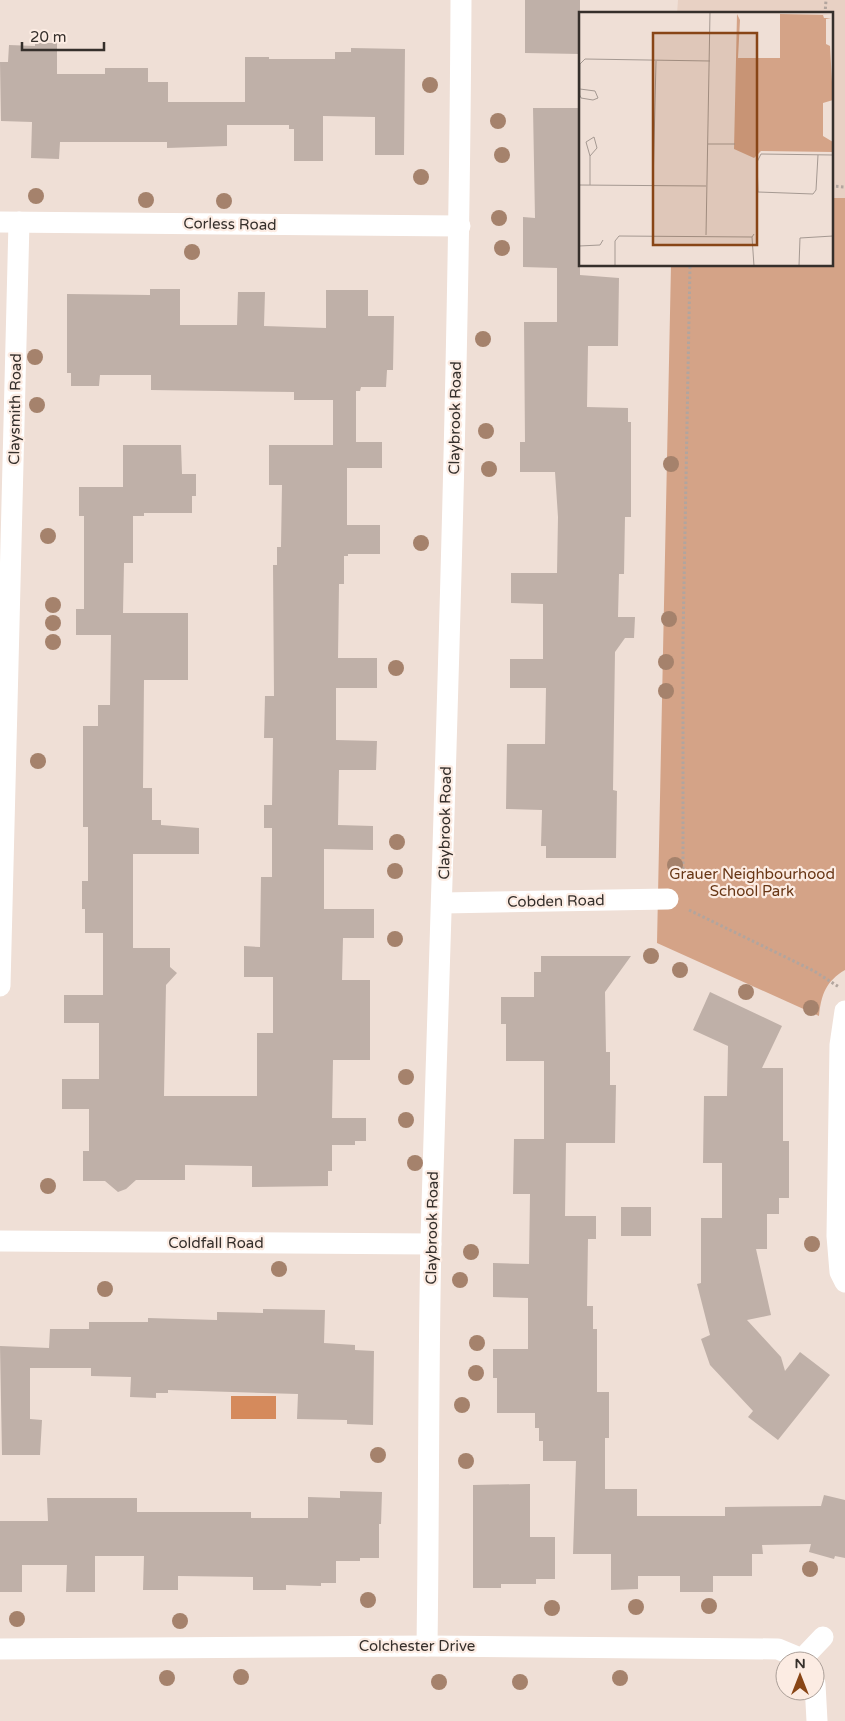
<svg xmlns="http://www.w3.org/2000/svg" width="845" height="1721" viewBox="0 0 845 1721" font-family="'Varela Round',sans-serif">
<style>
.built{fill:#e8d1c4}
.green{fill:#d4a387}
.water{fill:#d58a5c}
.building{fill:#bfb0a8}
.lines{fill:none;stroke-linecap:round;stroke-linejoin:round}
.path{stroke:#b2a59e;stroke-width:3;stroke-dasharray:2.5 2.5;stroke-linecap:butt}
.minor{stroke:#fff;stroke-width:21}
.tree{fill:#a5826c}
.labels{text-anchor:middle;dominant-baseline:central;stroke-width:4.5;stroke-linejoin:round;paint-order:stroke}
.street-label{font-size:15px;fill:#352f2b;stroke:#fcece3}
.park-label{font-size:15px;fill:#683615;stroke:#fcece3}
.inset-road{fill:none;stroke:#a59992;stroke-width:1}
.view{fill:#884516;fill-opacity:0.15;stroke:#884516;stroke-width:2.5}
.inset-edge{fill:none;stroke:#352f2b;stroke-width:2.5}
</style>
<rect width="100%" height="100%" fill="#efdfd6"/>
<path class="built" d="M678,0H845V262H831V14H677Z"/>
<path class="green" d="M831,198H845V970C826,981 821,995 819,1016L657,943L671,265H831Z"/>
<rect class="water" x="231" y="1396" width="45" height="23"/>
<g class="building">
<path d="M525,0H580V54L525,53Z"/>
<path d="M35,43H57V74H105V68H148V82H168V102H245V57H269V59H335V52H351V48L405,49L404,155H375V117L323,116V161H294V129H289V125H227V146L167,148V142H60L59,159L31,158L32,122L1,121L0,62H8L9,45L35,46Z"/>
<path d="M533,108H580V275L619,278L618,346H588L587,407L628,408V422H631V517H625L624,574H619L618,617H635L634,638H625L615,652L613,790L617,791L616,858H546V846H541L542,810L506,809L507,744H545L546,688H510V659H543V604L511,603V573H557L558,517L555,472H520V442H525L524,322H557V268L523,267V217L535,218Z"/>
<path d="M150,289H180V325H237L238,292H265L264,326L326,328V290H368V316H394L393,370H387L386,387H361L360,391H356V442H382V468H347V525H380V554H348V556H344V584H339L338,658H377V688H336V740L377,741L376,770H339L338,825L373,826V850L324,849V909H374V938H343L342,980H370V1060H333L332,1118H366V1141H355V1145H332V1171H328V1186L252,1187V1166L185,1165V1180H136L126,1189L118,1192L105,1181H83V1151H89V1109H62V1079H99V1023H64V995H103V933H85V909H82V881H88V827H83V726H98V705H110L111,635H76V609H84V516H79V487H123V445H181L182,474H196V496H192V513H144V516H133V563H124L123,613H188V680H144L143,788H152V820H161V825L199,828V854H133V948H170V967L177,973L166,985L164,1096H257V1033H273V977H244V946L260,947L261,877H272V828H264V805H272L273,738H264L265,696H274L273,565H277V547H281L282,485H269V445H333V400H294V392L151,390V375H100L99,386H71V373H67V294L150,295Z"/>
<path d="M541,956H631L605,992L606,1052H610V1085H616L615,1143H566L565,1216H596V1239H588L587,1306H593V1329H597V1392H609V1438H605V1489H637V1516H725V1507L821,1506L824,1495L845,1500V1558L835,1556L834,1559L809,1552L811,1544L762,1545L763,1554H752V1576H713V1592H680V1576H638V1589L611,1590V1554H573L576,1461H543V1441H539V1428H535V1413H497V1378H493V1349H528V1298L493,1297V1263L529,1264L530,1194H513L514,1139H544V1061H506V1024H501V997H534V972H541Z"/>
<path d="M710,992L782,1026L762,1068H783V1141H789V1198H779V1214H767V1249H756L771,1315L747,1320L781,1357L785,1371L800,1352L830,1375L778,1440L748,1417L753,1411L710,1365L701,1339L710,1335L697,1284L701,1283V1218H722V1163H703L704,1096H727L728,1046L693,1030Z"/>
<rect x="621" y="1207" width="30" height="29"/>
<path d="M263,1309L325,1310L324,1343L355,1345V1350L374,1351L373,1425L347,1424V1420L297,1419L298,1394L168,1390V1393H156V1398L130,1397L131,1377L91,1376V1368H30V1419L42,1420L40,1455H2L0,1346L49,1348L50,1329H89V1322H148V1318L217,1320V1312L263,1313Z"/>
<path d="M530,1484V1537H555V1579H536V1584H501V1588H473V1485Z"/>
<path d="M340,1491L382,1492L381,1524H379V1558H360V1561H336V1583H321V1586L286,1585V1590H253V1577L178,1576V1590H143L144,1556H95V1592H66L67,1565H22V1592H0V1521H48L47,1498H137V1512H251V1518H308V1497L340,1498Z"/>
</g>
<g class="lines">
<g class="path">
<path d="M825,14L826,0"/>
<path d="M831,186L845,187"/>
<path d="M683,879V638L690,265"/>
<path d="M689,910L814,971L839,987"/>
</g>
<g class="minor">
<path d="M0,222L460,226"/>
<path d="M443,903L668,899"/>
<path d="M0,986L19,222"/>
<path d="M845,1011L840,1045L837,1236L840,1272L845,1282"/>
<path d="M0,1241L431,1244"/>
<path d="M427,1646C429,1511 428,1376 431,1240C443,827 459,414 461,0"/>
<path d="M0,1649L427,1646L778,1649L802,1659L823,1637"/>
<path d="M815,1684L817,1721"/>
</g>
</g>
<g class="tree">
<circle cx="430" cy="85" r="8"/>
<circle cx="498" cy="121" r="8"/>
<circle cx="502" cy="155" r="8"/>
<circle cx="421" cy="177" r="8"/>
<circle cx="36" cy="196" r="8"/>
<circle cx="146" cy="200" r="8"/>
<circle cx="224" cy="201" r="8"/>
<circle cx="499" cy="218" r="8"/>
<circle cx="502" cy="248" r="8"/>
<circle cx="192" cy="252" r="8"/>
<circle cx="483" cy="339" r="8"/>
<circle cx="35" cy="357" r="8"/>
<circle cx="37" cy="405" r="8"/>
<circle cx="486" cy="431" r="8"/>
<circle cx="671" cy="464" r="8"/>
<circle cx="489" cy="469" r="8"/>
<circle cx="48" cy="536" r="8"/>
<circle cx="421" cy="543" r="8"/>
<circle cx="53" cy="605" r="8"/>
<circle cx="669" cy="619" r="8"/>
<circle cx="53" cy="623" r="8"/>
<circle cx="53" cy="642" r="8"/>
<circle cx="666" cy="662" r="8"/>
<circle cx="396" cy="668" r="8"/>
<circle cx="666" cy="691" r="8"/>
<circle cx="38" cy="761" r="8"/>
<circle cx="397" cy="842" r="8"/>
<circle cx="675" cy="865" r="8"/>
<circle cx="395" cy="871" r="8"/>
<circle cx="395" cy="939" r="8"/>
<circle cx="651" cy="956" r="8"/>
<circle cx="680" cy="970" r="8"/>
<circle cx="746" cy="992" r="8"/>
<circle cx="811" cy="1008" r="8"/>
<circle cx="406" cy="1077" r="8"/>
<circle cx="406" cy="1120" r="8"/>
<circle cx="415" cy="1163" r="8"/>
<circle cx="48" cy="1186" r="8"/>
<circle cx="812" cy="1244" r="8"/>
<circle cx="471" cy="1252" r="8"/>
<circle cx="279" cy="1269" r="8"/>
<circle cx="460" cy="1280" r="8"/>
<circle cx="105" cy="1289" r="8"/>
<circle cx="477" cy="1343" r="8"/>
<circle cx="476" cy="1373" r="8"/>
<circle cx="462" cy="1405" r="8"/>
<circle cx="378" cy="1455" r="8"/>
<circle cx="466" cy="1461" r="8"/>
<circle cx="810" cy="1569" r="8"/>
<circle cx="368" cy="1600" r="8"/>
<circle cx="709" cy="1606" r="8"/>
<circle cx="636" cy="1607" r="8"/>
<circle cx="552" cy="1608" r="8"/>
<circle cx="17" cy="1619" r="8"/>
<circle cx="180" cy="1621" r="8"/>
<circle cx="241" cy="1677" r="8"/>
<circle cx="167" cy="1678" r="8"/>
<circle cx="620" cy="1678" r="8"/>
<circle cx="439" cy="1682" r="8"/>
<circle cx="520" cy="1682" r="8"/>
</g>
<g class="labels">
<g class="street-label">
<text transform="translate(230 224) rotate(1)">Corless Road</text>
<text transform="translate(15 409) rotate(-89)">Claysmith Road</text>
<text transform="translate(455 418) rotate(-89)">Claybrook Road</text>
<text transform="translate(445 823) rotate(-89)">Claybrook Road</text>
<text transform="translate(556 901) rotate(-1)">Cobden Road</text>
<text transform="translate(432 1228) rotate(-89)">Claybrook Road</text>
<text x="216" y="1243">Coldfall Road</text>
<text x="417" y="1646">Colchester Drive</text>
</g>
<g class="park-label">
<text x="752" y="874">Grauer Neighbourhood<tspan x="752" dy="17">School Park</tspan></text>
</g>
</g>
<g transform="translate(579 12)">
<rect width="254" height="254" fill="#efdfd6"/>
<path d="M158,2L161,8L159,46H201V2L254,3H244L245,6H252L247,7V32L251,34L254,88L244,91V124L254,130V140L182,139L175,146L155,137Z" fill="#d4a387"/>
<path class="inset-road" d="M1,77L16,79L19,86L14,88L2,86L1,83V52L6,47L131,49M129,132H156M239,143L237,178L234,182L179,180L178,150L182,142L254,143M0,173L127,174M11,173V144L7,130L15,125L18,136L11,144M74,174L77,49M127,223L131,0M173,225L175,254M0,234L21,233L24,228M36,254V229L40,224L173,225L175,222M220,254L221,226L254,224"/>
<path class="view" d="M74,21H178V233H74Z"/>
<rect width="254" height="254" class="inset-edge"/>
</g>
<g transform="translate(800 1676)"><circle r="24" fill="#fcece3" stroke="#aca099"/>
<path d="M0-4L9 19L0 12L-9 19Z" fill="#884516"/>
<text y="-8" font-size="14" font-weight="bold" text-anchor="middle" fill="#352f2b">N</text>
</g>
<path d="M22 42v8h82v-8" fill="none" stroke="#352f2b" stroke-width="2.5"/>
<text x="30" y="42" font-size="15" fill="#352f2b" stroke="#fcece3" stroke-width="4" paint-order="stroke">20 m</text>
</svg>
